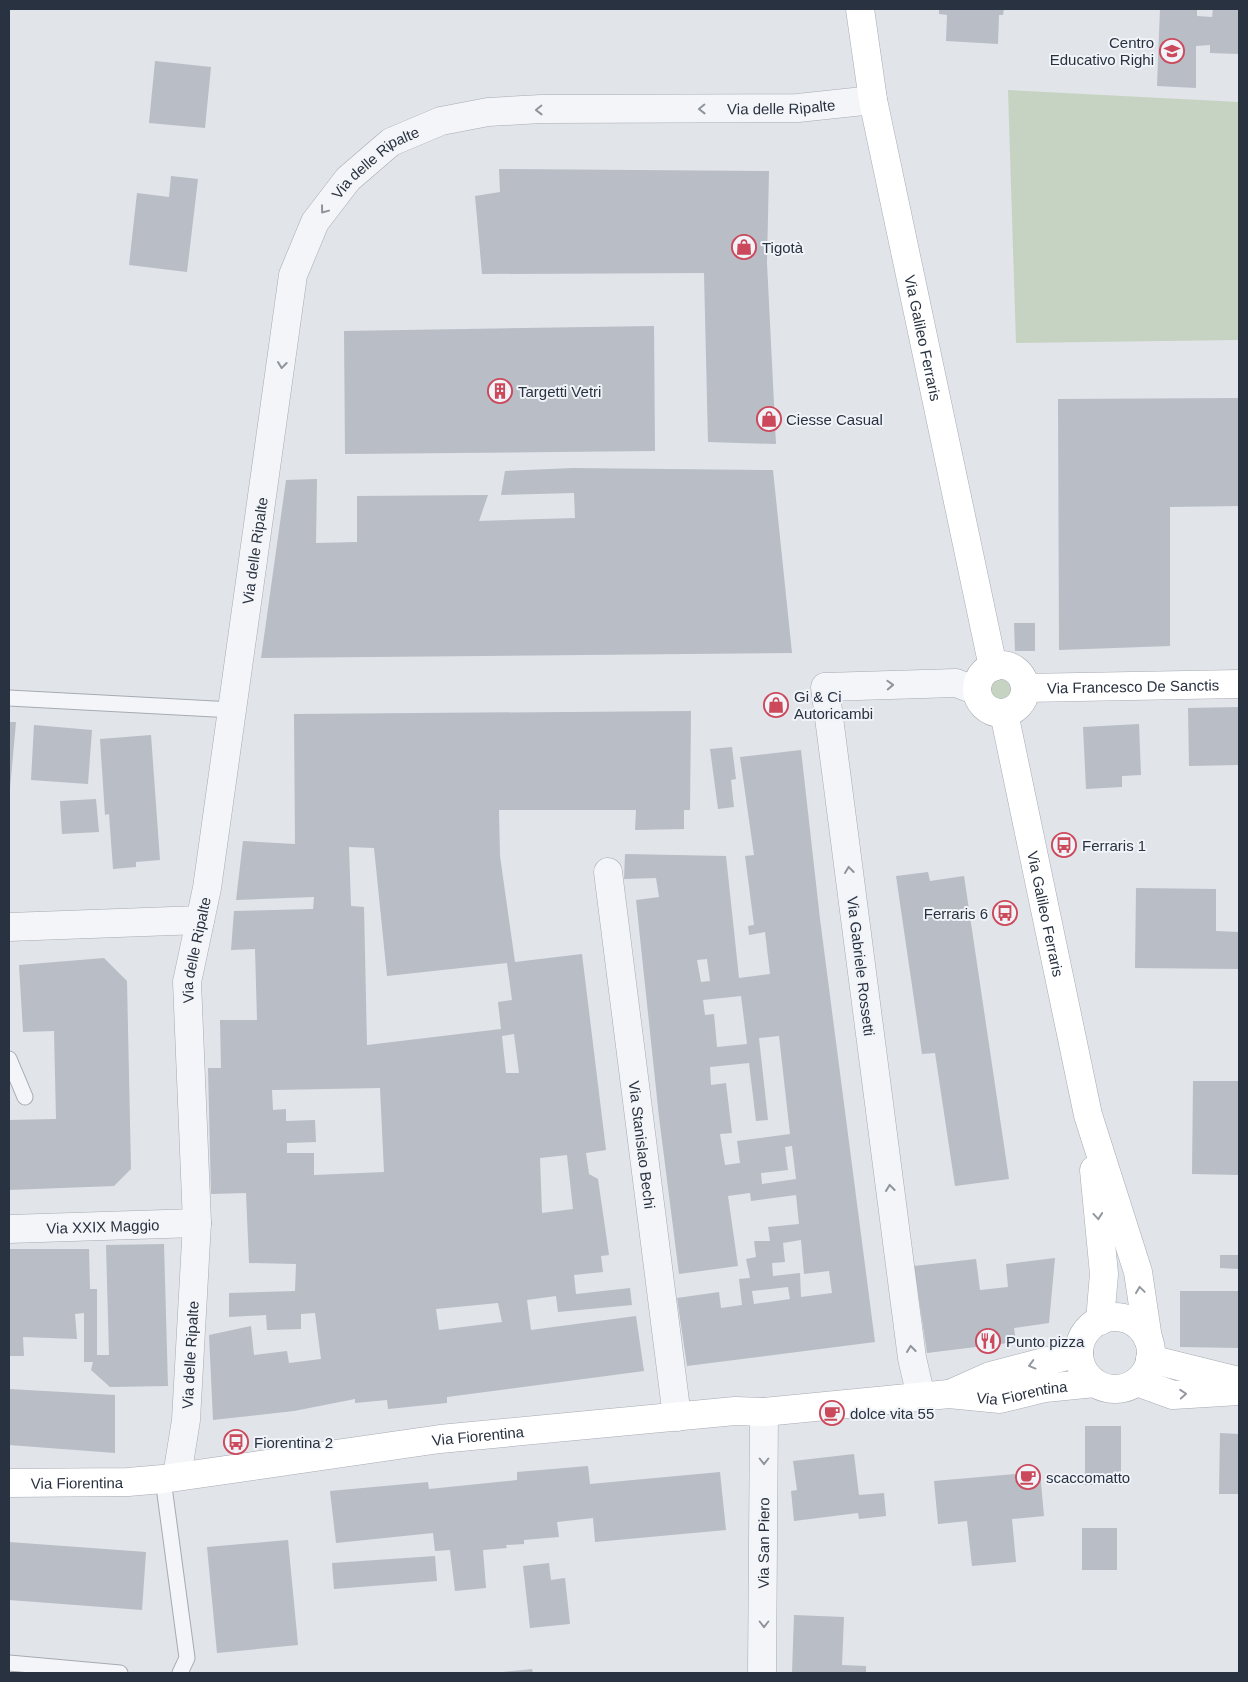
<svg xmlns="http://www.w3.org/2000/svg" width="1248" height="1682" viewBox="0 0 1248 1682" font-family="Helvetica,sans-serif">
<style>
.green{fill:#c6d3c2}
.building{fill:#b8bdc6;fill-rule:evenodd}
.lines{fill:none;stroke-linecap:round;stroke-linejoin:round}
.lane-casing{stroke:#a6abb3;stroke-width:17}
.street-casing{stroke:#a6abb3;stroke-width:29}
.secondary-casing{stroke:#a6abb3;stroke-width:29}
.lane{stroke:#f4f5f8;stroke-width:15}
.street{stroke:#f4f5f8;stroke-width:28}
.secondary{stroke:#fff;stroke-width:28}
.oneway{stroke:#8e949c}
.oneway2{stroke:#9498a0}
.labels{text-anchor:middle;dominant-baseline:central;stroke-width:4;stroke-linejoin:round;paint-order:stroke}
.poi-label{font-size:15px;fill:#293241;stroke:#f0f3f7;text-anchor:start}
.street-label{font-size:15px;fill:#293241;stroke:#f0f3f7}
</style>
<rect width="100%" height="100%" fill="#e1e4e9"/>
<g class="green">
<path d="M1008,90L1239,102V340L1016,343Z"/>
<circle cx="1001" cy="689" r="18"/>
</g>
<g class="building">
<path d="M939,9H1004L1003,15H999L998,44L946,41L947,15L939,14Z"/>
<path d="M1160,9H1197V16L1212,17L1213,9H1239V54L1210,53V45L1196,46V88L1157,86Z"/>
<path d="M155,61L211,67L205,128L149,123Z"/>
<path d="M499,169L769,171L767,263L776,444L708,442L704,273L482,274L475,196L500,192Z"/>
<path d="M171,176L198,179L187,272L129,265L137,193L169,197Z"/>
<path d="M654,326L655,451L345,454L344,331Z"/>
<path d="M1239,398V506L1170,507V646L1059,650L1058,399Z"/>
<path d="M573,468L773,470L792,653L261,658L286,480L317,479L316,543L357,542V496L488,495L479,521L575,518L574,493L501,495L505,471Z"/>
<path d="M1014,623H1035V651H1015Z"/>
<path d="M1239,707V765L1189,766L1188,708Z"/>
<path d="M691,711L690,810H684V829L635,830L636,810H499L500,856L515,962L582,954L606,1150L586,1153L589,1174L598,1179L609,1255L601,1256L603,1272L574,1275L576,1294L630,1288L632,1305L558,1312L556,1296L527,1300L531,1330L636,1316L644,1371L447,1397V1403L388,1409L387,1400L355,1403V1399L294,1411L213,1420L209,1335L251,1326L254,1355L287,1351L289,1363L321,1359L315,1313L301,1314V1329L267,1330L266,1315L229,1317V1293L295,1291L296,1264L249,1263L246,1193L211,1194L208,1068H221L220,1020H257L255,949L231,950L234,911L313,909L314,897L236,900L243,841L295,844L294,714ZM349,847L374,848L387,976L507,963L512,1000L498,1002L501,1029L367,1045L364,907L351,906ZM514,1034L519,1073H506L502,1036ZM380,1088L384,1172L314,1175V1153H287V1143L316,1142L315,1120L286,1121V1109L273,1110L272,1090ZM567,1155L573,1209L542,1213L540,1158ZM498,1303L502,1322L439,1330L436,1309Z"/>
<path d="M9,722H16L10,789H9Z"/>
<path d="M1139,724L1141,775L1122,776V787L1086,789L1083,727Z"/>
<path d="M34,725L92,730L88,784L31,780Z"/>
<path d="M151,735L160,860L136,862V867L113,869L109,814L105,815L100,739Z"/>
<path d="M732,747L736,779L731,780L734,807L718,809L710,749Z"/>
<path d="M801,750L820,919L875,1342L687,1366L677,1298L719,1292L721,1308L742,1305L739,1279L750,1278L746,1259L756,1257L754,1241H770L768,1227L799,1224L796,1195L751,1201L750,1193L728,1196L738,1266L679,1274L659,1117L636,900L659,897L656,878L624,879L625,854L726,856L739,978L770,974L765,932L749,935L748,926L754,925L745,856L754,855L740,757ZM707,959L710,981L701,982L697,960ZM741,996L747,1044L717,1047L714,1014L705,1015L703,1000ZM779,1036L790,1134L737,1141L740,1163L725,1165L720,1134L732,1133L726,1083L711,1085L710,1067L749,1063L756,1121L768,1120L759,1038ZM792,1146L796,1179L762,1184L761,1173L788,1170L785,1147ZM801,1240L804,1274L829,1271L832,1293L801,1297L800,1273L773,1276L772,1263L785,1262L783,1243ZM788,1287L790,1299L754,1304L752,1291Z"/>
<path d="M96,799L99,832L62,834L60,801Z"/>
<path d="M928,872L930,881L964,876L1009,1179L955,1186L935,1053L922,1054L896,876Z"/>
<path d="M1136,888L1216,889V931L1239,932V969L1135,968Z"/>
<path d="M104,958L127,981L131,1169L114,1186L9,1190V1120L56,1119L54,1031L23,1032L19,965Z"/>
<path d="M1193,1081H1239V1175L1192,1174Z"/>
<path d="M164,1244L168,1386L110,1387L91,1370L93,1362H84V1313L75,1314L77,1339L23,1337L24,1356H9V1249H89L90,1289H97V1355H109L106,1245Z"/>
<path d="M1220,1255H1239V1269L1220,1268Z"/>
<path d="M1055,1258L1049,1323L1014,1328L1016,1342L927,1353L914,1266L976,1259L980,1290L1008,1287L1006,1264Z"/>
<path d="M1180,1291H1239V1348L1180,1347Z"/>
<path d="M9,1389L115,1395V1453L9,1445Z"/>
<rect x="1085" y="1426" width="36" height="59"/>
<path d="M1220,1433L1239,1434V1494H1219Z"/>
<path d="M854,1454L859,1495L884,1493L886,1516L859,1519L858,1513L794,1521L791,1491L797,1490L793,1461Z"/>
<path d="M588,1466L590,1484L720,1472L726,1530L595,1542L593,1518L557,1522L559,1537L524,1540V1544L506,1545L507,1548L483,1550L486,1588L455,1591L450,1550L435,1551L433,1533L336,1543L330,1491L428,1482L429,1489L517,1480V1472Z"/>
<path d="M1040,1472L1044,1516L1012,1519L1016,1562L972,1566L967,1521L938,1524L934,1481Z"/>
<rect x="1082" y="1528" width="35" height="42"/>
<path d="M288,1540L298,1645L217,1653L207,1547Z"/>
<path d="M9,1542L146,1552L142,1610L9,1600Z"/>
<path d="M435,1556L437,1581L334,1589L332,1563Z"/>
<path d="M549,1563L551,1580L565,1578L570,1624L530,1628L523,1566Z"/>
<path d="M794,1615L844,1617L842,1665L866,1666V1673H792Z"/>
<path d="M532,1669L533,1673H502V1672Z"/>
</g>
<g class="lines">
<defs>
<g id="lane">
<path d="M9,698L233,710"/>
<path d="M9,1059L25,1097"/>
<path d="M163,1479L187,1658L180,1673"/>
<path d="M9,1663L120,1673"/>
</g>
<g id="street">
<path id="s1" d="M608,872L677,1417"/>
<path d="M9,927L200,920"/>
<path id="s2" d="M9,1229L197,1223"/>
<path d="M921,1397L912,1358L825,687L956,683L977,691"/>
<path id="s3" d="M177,1476L186,1420L197,1223L187,982L207,888L293,275L315,222L348,179L391,142L441,121L488,112L541,109L798,108L873,100"/>
<path id="s4" d="M762,1673L764,1412"/>
</g>
<g id="secondary">
<path id="s5" d="M860,9L873,100L993,667"/>
<circle cx="1001" cy="689" r="24"/>
<path id="s6" d="M1025,688L1239,684"/>
<path id="s7" d="M1004,713L1088,1115L1138,1272L1148,1339"/>
<path d="M1094,1170L1104,1274L1100,1321"/>
<circle cx="1115" cy="1353" r="36"/>
<path d="M1150,1359L1239,1381"/>
<path d="M1137,1382L1173,1395L1239,1391"/>
<path d="M952,1393L990,1376L1079,1353"/>
<path id="s8" d="M9,1483L128,1482L163,1479L440,1439L735,1411L764,1412L949,1394L1000,1399L1045,1388L1095,1383"/>
</g>
</defs>
<use href="#lane" class="lane-casing"/>
<use href="#street" class="street-casing"/>
<use href="#secondary" class="secondary-casing"/>
<use href="#lane" class="lane"/>
<use href="#street" class="street"/>
<use href="#secondary" class="secondary"/>
</g>
<defs><path id="oneway-chevron" d="M-2-3.5L2.5 0L-2 3.5" fill="none" stroke-width="1.6" stroke-linecap="round" stroke-linejoin="round" transform="scale(1.25)"/></defs>
<g class="oneway">
<use href="#oneway-chevron" transform="translate(702 109) rotate(179)"/>
<use href="#oneway-chevron" transform="translate(539 110) rotate(179)"/>
<use href="#oneway-chevron" transform="translate(324 210) rotate(127)"/>
<use href="#oneway-chevron" transform="translate(282 365) rotate(97)"/>
<use href="#oneway-chevron" transform="translate(890 685) rotate(-2)"/>
<use href="#oneway-chevron" transform="translate(849 870) rotate(-97)"/>
<use href="#oneway-chevron" transform="translate(890 1188) rotate(-97)"/>
<use href="#oneway-chevron" transform="translate(911 1349) rotate(-97)"/>
<use href="#oneway-chevron" transform="translate(764 1461) rotate(90)"/>
<use href="#oneway-chevron" transform="translate(764 1624) rotate(90)"/>
</g>
<g class="oneway2">
<use href="#oneway-chevron" transform="translate(1098 1216) rotate(85)"/>
<use href="#oneway-chevron" transform="translate(1140 1290) rotate(-98)"/>
<use href="#oneway-chevron" transform="translate(1032 1365) rotate(165)"/>
<use href="#oneway-chevron" transform="translate(1183 1394) rotate(-4)"/>
</g>
<defs>
<symbol id="school-ring" viewBox="-11 -11 22 22"><circle r="9.5" fill="#f0f3f7" stroke="#cc485b" stroke-width="1.5"/><path d="M0-5L7-2L0 1L-7-2ZM-4 1L0 2.5L4 1V4Q0 6-4 4Z" fill="#cc485b"/></symbol>
<symbol id="shop-ring" viewBox="-11 -11 22 22"><circle r="9.5" fill="#f0f3f7" stroke="#cc485b" stroke-width="1.5"/><path d="M-5-2.5h2.3a2.7 3.5 0 0 1 5.4 0H5L5.5 6h-11ZM-1.5-2.5h3a1.5 2.3 0 0 0-3 0Z" fill="#cc485b"/></symbol>
<symbol id="building-ring" viewBox="-11 -11 22 22"><circle r="9.5" fill="#f0f3f7" stroke="#cc485b" stroke-width="1.5"/><path d="M-4-6H4V6H1V3H-1V6H-4ZM-2.5-4.3h1.7v1.8h-1.7ZM.8-4.3h1.7v1.8H.8ZM-2.5-1h1.7V.8h-1.7ZM.8-1h1.7V.8H.8Z" fill="#cc485b"/></symbol>
<symbol id="bus-ring" viewBox="-11 -11 22 22"><circle r="9.5" fill="#f0f3f7" stroke="#cc485b" stroke-width="1.5"/><path d="M-5-6H5V4H4V6H2V4H-2V6H-4V4H-5ZM-3.5-4V0h7V-4ZM-3.5 1.2v1.5H-2V1.2ZM2 1.2v1.5H3.5V1.2Z" fill="#cc485b"/></symbol>
<symbol id="restaurant-ring" viewBox="-11 -11 22 22"><circle r="9.5" fill="#f0f3f7" stroke="#cc485b" stroke-width="1.5"/><path d="M-5-6h1v4h1v-4h1v4h1v-4h1v5L-1.5 .5V6h-2V.5L-5-1ZM5-6V6H3V1.5H1.5Q1.5-4 5-6Z" fill="#cc485b"/></symbol>
<symbol id="cafe-ring" viewBox="-11 -11 22 22"><circle r="9.5" fill="#f0f3f7" stroke="#cc485b" stroke-width="1.5"/><path d="M-5.5-4.5H6V0H3Q3 3.5 0 3.5H-2.5Q-5.5 3.5-5.5 0ZM3-3.2v2h1.7v-2ZM-6 4.5H4V6H-6Z" fill="#cc485b"/></symbol>
</defs>
<g fill-rule="evenodd">
<use href="#school-ring" x="1158" y="37" width="28" height="28"/>
<use href="#shop-ring" x="730" y="233" width="28" height="28"/>
<use href="#building-ring" x="486" y="377" width="28" height="28"/>
<use href="#shop-ring" x="755" y="405" width="28" height="28"/>
<use href="#shop-ring" x="762" y="691" width="28" height="28"/>
<use href="#bus-ring" x="1050" y="831" width="28" height="28"/>
<use href="#bus-ring" x="991" y="899" width="28" height="28"/>
<use href="#restaurant-ring" x="974" y="1327" width="28" height="28"/>
<use href="#cafe-ring" x="818" y="1399" width="28" height="28"/>
<use href="#bus-ring" x="222" y="1428" width="28" height="28"/>
<use href="#cafe-ring" x="1014" y="1463" width="28" height="28"/>
</g>
<g class="labels">
<g class="poi-label">
<text x="1154" y="42" text-anchor="end">Centro<tspan x="1154" dy="17">Educativo Righi</tspan></text>
<text x="762" y="247">Tigotà</text>
<text x="518" y="391">Targetti Vetri</text>
<text x="786" y="419">Ciesse Casual</text>
<text x="794" y="696">Gi &amp; Ci<tspan x="794" dy="17">Autoricambi</tspan></text>
<text x="1082" y="845">Ferraris 1</text>
<text x="988" y="913" text-anchor="end">Ferraris 6</text>
<text x="1006" y="1341">Punto pizza</text>
<text x="850" y="1413">dolce vita 55</text>
<text x="254" y="1442">Fiorentina 2</text>
<text x="1046" y="1477">scaccomatto</text>
</g>
<g class="street-label">
<text stroke="none"><textPath href="#s3" startOffset="1774">Via delle Ripalte</textPath></text>
<text stroke="none"><textPath href="#s3" startOffset="1354">Via delle Ripalte</textPath></text>
<text stroke="none"><textPath href="#s5" startOffset="335">Via Galileo Ferraris</textPath></text>
<text stroke="none"><textPath href="#s3" startOffset="932">Via delle Ripalte</textPath></text>
<text stroke="none"><textPath href="#s6" startOffset="108">Via Francesco De Sanctis</textPath></text>
<text stroke="none"><textPath href="#s7" startOffset="205">Via Galileo Ferraris</textPath></text>
<text stroke="none"><textPath href="#s3" startOffset="528">Via delle Ripalte</textPath></text>
<text transform="translate(861 966) rotate(83)">Via Gabriele Rossetti</text>
<text stroke="none"><textPath href="#s1" startOffset="275">Via Stanislao Bechi</textPath></text>
<text stroke="none"><textPath href="#s2" startOffset="94">Via XXIX Maggio</textPath></text>
<text stroke="none"><textPath href="#s3" startOffset="122">Via delle Ripalte</textPath></text>
<text stroke="none"><textPath href="#s8" startOffset="1019">Via Fiorentina</textPath></text>
<text stroke="none"><textPath href="#s8" startOffset="472">Via Fiorentina</textPath></text>
<text stroke="none"><textPath href="#s8" startOffset="68">Via Fiorentina</textPath></text>
<text stroke="none"><textPath href="#s4" startOffset="130">Via San Piero</textPath></text>
</g>
</g>
<rect width="1248" height="1682" fill="none" stroke="#293241" stroke-width="20"/>
</svg>
